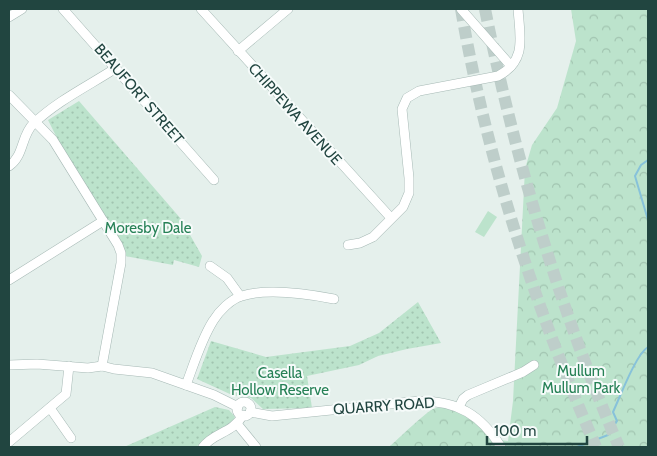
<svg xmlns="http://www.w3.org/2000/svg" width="657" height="456" viewBox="0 0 657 456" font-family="Cabin,sans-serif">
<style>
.grass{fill:#bce3cc}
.forest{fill:url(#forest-crowns)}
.park{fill:url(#park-dots)}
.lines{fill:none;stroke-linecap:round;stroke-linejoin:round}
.stream{stroke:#87c2da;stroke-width:2}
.highway-tunnel{stroke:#bececa;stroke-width:12;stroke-dasharray:12 6;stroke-linecap:butt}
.minor-casing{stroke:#a6b9b5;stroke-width:10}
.minor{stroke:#fff;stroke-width:9}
.labels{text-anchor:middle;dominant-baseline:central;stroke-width:4;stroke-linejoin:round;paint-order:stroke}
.street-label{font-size:15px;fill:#214540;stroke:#f6fbfa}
.park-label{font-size:15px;fill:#268156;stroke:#f6fbfa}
</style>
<defs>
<pattern id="forest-crowns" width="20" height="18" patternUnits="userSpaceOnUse" patternTransform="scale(1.25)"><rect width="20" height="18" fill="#bce3cc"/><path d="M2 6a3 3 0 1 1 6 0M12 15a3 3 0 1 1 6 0" fill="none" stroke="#a1c4b0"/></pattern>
<pattern id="park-dots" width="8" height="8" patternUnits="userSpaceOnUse" patternTransform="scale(1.25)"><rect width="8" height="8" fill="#bce3cc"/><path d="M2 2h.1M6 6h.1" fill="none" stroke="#a1c4b0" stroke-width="1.8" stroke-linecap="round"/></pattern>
</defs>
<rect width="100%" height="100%" fill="#e5f0ec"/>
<path class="grass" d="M488,211L497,217L484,237L475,232Z"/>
<path class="forest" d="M571,9H648V447H389C397,440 426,412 433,409C456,401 478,424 492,439L508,441L513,401L525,169L532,145L557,108L576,41Z"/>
<g class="park">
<path d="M79,101L181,219L202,256L199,267L174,260L173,265L125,256L124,249L59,142L48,120Z"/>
<path d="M418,302L441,343L407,349L378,356L359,365L307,376L312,408L263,409L251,398L232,395L197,379L211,341L266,357L350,346L379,333Z"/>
<path d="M215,407L229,410L235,417L231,424L212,435L196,447H124Z"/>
</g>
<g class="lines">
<g class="stream">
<path d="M648,160L641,165L635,176L648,220"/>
<path d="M577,447L608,435L617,421L613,412C620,397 636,354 648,347"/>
</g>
<g class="highway-tunnel">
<path d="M461,9C487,160 535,307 596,447"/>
<path d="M485,9C515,159 559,307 619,447"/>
</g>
<defs>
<g id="minor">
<path d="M63,9L214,180"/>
<path d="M201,9L391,218"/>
<path d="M461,9L511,66"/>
<path d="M9,17L22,9"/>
<path d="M238,51L288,9"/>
<path d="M9,95L53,140L118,245L121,253V263L102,366"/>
<path d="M9,166C24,156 21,136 33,124C57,101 88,86 116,68"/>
<path d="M348,245L360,243L373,237L403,207L409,193V178L402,109L407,98L419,91L498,76C527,61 520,37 518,9"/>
<path d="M210,266L227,278L240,296"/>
<path d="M9,280L103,221"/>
<path d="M9,365L37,364L88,368L102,366L114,369L152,373L214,395L238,407"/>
<path d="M186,385C194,364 201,340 213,321C219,311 231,299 242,296C267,288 308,294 334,299"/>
<circle cx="244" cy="409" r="7"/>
<path d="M459,407L463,399L468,395L523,372L534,365"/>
<path d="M50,408L71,438"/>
<path d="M250,412L272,416L420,401C458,401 481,415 501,447"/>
<path d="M238,425L256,447"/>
<path d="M9,442L66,394L69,366"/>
<path d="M203,447C214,432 232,434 243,415"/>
</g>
</defs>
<use href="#minor" class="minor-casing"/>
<use href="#minor" class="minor"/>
</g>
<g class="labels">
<g class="street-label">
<text transform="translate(139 94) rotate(49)">BEAUFORT STREET</text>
<text transform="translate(295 114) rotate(48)">CHIPPEWA AVENUE</text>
<text transform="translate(384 406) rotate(-4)">QUARRY ROAD</text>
</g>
<g class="park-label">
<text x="148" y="228">Moresby Dale</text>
<text x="581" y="371">Mullum<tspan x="581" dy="17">Mullum Park</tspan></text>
<text x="280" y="373">Casella<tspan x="280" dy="17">Hollow Reserve</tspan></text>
</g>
</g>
<rect width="657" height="456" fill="none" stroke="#214540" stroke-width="20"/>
<path d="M487 436v8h100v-8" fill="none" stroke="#214540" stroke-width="2.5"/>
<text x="494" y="436" font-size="15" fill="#214540" stroke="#f6fbfa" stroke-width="4" paint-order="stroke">100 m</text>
</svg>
